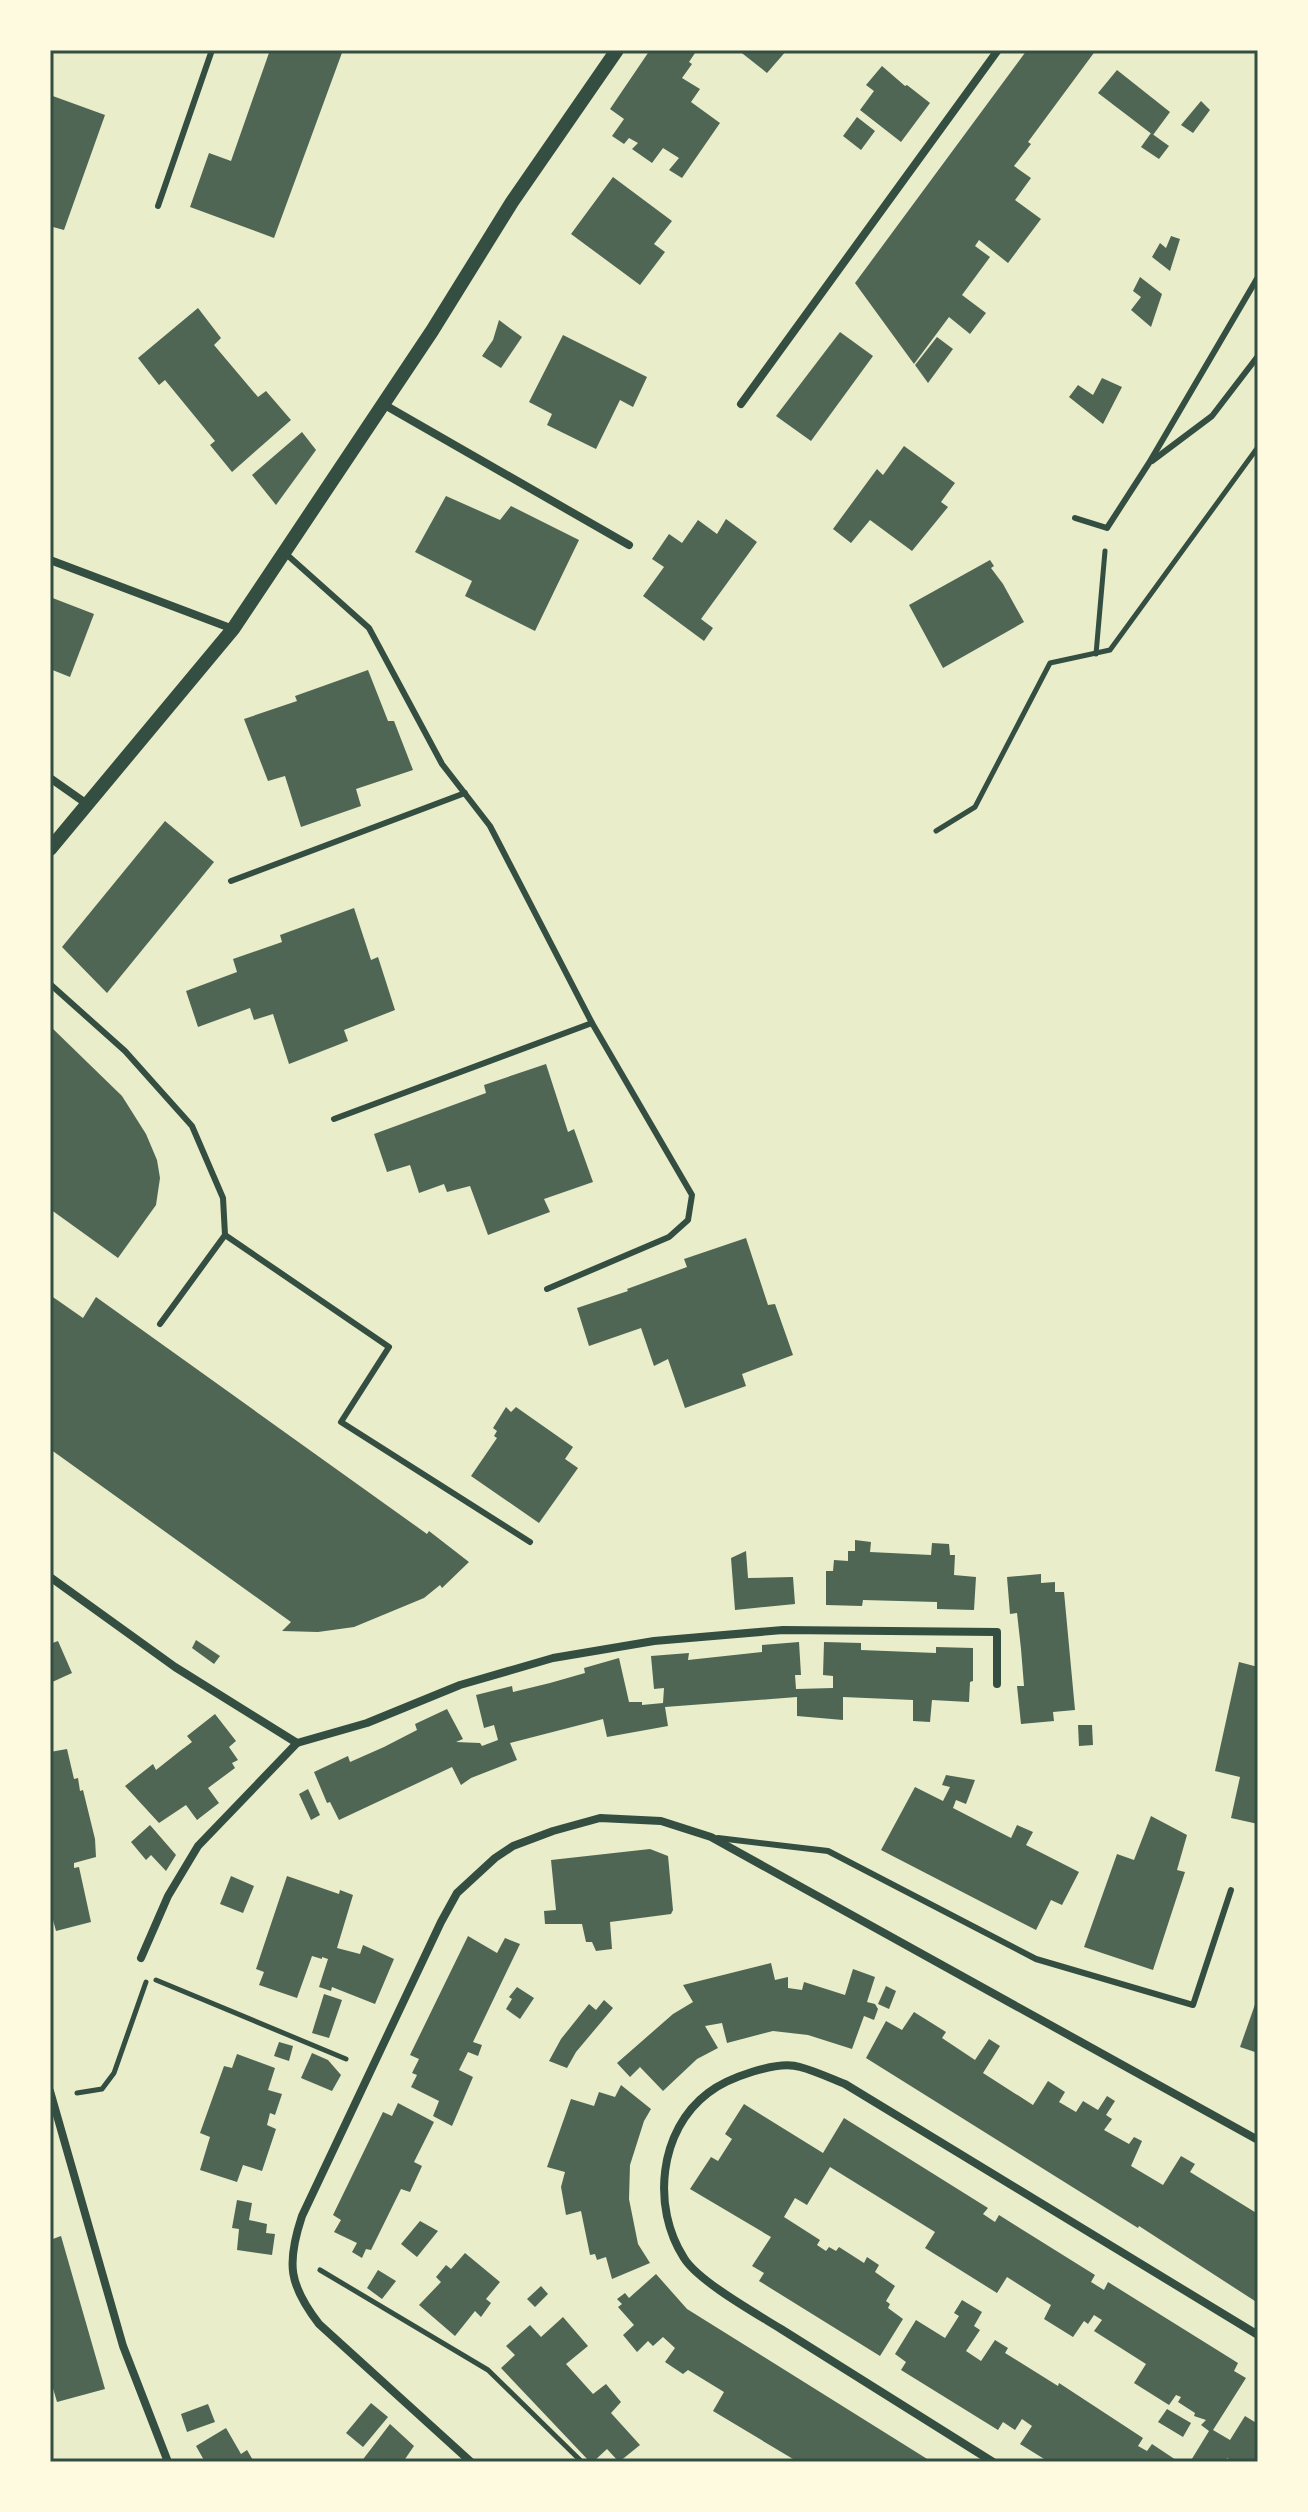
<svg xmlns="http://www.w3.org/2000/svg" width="1308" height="2512" viewBox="0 0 1308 2512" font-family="Montserrat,sans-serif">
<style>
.building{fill:#4f6655}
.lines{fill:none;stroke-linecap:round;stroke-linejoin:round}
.path{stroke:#344e41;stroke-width:5}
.service{stroke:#344e41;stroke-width:6}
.minor{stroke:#344e41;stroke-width:8}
.tertiary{stroke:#344e41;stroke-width:14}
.neatline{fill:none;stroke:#344e41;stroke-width:3}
</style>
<rect width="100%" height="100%" fill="#e9edc9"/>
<g class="building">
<path d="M270,50H343L274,238L190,207L209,153L231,161Z"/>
<path d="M650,50H697L689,62L692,64L682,78L700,89L691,102L720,123L682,178L669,170L679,158L663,148L652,163L632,149L638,143L629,138L624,144L612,136L624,119L610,109Z"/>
<path d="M738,50H787L767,73Z"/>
<path d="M1027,50H1096L1028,142L1031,144L1014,166L1031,178L1015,200L1041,219L1008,263L979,240L975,246L990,257L962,295L986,313L970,334L949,317L914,364L855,283Z"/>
<path d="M882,66L905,86L907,85L930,103L901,142L860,110L874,91L866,85Z"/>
<path d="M1117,70L1170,112L1153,135L1098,93Z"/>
<path d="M50,95L105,115L64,230L53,227L51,236Z"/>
<path d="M1201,101L1210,110L1193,133L1181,125Z"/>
<path d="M857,117L875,131L861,150L843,136Z"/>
<path d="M1151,133L1169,146L1159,159L1141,147Z"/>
<path d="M613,177L672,221L654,244L665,252L640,285L571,234Z"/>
<path d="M1171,236L1180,239L1170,271L1152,257L1160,243L1166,248Z"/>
<path d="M1140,277L1162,294L1151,327L1131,310L1141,297L1133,291Z"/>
<path d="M198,308L221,338L214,345L258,397L266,391L291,420L232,472L210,445L215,441L165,380L159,385L138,358Z"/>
<path d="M499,320L522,337L501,368L482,356L493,340Z"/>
<path d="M840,332L873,356L811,441L776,416Z"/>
<path d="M563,335L647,377L633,407L620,400L596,449L547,425L552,414L529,402Z"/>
<path d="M937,337L953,349L928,383L915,365Z"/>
<path d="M1102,378L1122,387L1103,424L1069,397L1078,385L1093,395Z"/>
<path d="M302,432L316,450L276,505L252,475Z"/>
<path d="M904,446L955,483L941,502L948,507L912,551L870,520L851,543L833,529L877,469L883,475Z"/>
<path d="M446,496L500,520L511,506L579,540L535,631L465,596L472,581L415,552Z"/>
<path d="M726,519L757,542L701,619L713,628L704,641L643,596L664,567L652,559L669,534L682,543L698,520L717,534Z"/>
<path d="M990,560L994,566L991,568L1003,584L1024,622L943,668L909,605Z"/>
<path d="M50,597L94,614L70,677L50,669Z"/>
<path d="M368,670L388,721H394L413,770L356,789L361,806L301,827L285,776L268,781L244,719L297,701L295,696Z"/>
<path d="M165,821L214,862L107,993L62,947Z"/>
<path d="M354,908L371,960L378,957L395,1010L344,1030L348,1041L289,1064L273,1014L254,1020L250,1008L198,1027L186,991L237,972L233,959L282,942L280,935Z"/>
<path d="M50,1026L122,1096L146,1134L157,1160L160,1178L156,1205L118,1258L50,1209Z"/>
<path d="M546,1064L568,1132L574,1129L593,1182L544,1199L550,1212L488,1235L470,1186L447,1192L444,1184L419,1193L410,1165L387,1172L374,1134L486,1093L484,1085Z"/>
<path d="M746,1238L768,1305L775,1304L793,1355L742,1374L746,1386L685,1408L668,1359L654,1366L641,1328L589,1346L577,1308L628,1291L627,1289L687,1267L684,1259Z"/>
<path d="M50,1295L83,1318L96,1297L427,1534L429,1531L469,1562L442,1588L440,1585L424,1598L354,1627L318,1632L282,1631L291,1622L50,1449Z"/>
<path d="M506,1407L511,1412L516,1407L573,1447L565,1459L578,1468L539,1523L471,1476L497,1438L494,1436L497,1431L493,1428Z"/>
<path d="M855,1540L871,1542L870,1552L931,1555L932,1543L949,1544L950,1555H955L954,1575L976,1577L974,1610L937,1609V1602L863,1600L862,1606L826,1605V1571H833L834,1560L848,1561V1551H855Z"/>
<path d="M746,1551L748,1578L793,1577L795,1604L735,1610L731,1558Z"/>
<path d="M1041,1574V1583L1055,1582V1592H1064L1075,1710L1053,1712L1054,1721L1021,1724L1017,1686H1024L1021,1649L1017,1613L1010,1614L1007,1577Z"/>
<path d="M196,1640L220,1656L214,1664L192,1648Z"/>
<path d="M58,1641L72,1673L50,1683V1644Z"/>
<path d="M799,1642L801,1675H795L796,1689L833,1688V1676L823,1675L824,1642L861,1643V1650L936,1653V1647L973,1648V1681L970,1682L969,1702L932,1700L930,1722L913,1721V1700L843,1697V1720L797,1716V1697L665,1707L668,1726L607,1737L603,1719L510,1743L517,1760L471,1778L461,1785L452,1767L339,1820L330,1802L327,1803L314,1772L348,1756L350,1762L384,1747L417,1730L415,1724L447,1709L463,1739L456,1742L480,1743L482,1746L498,1740L494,1725L484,1728L476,1695L512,1686L513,1692L550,1683L585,1673L584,1668L619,1658L629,1702H642V1705L663,1703L664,1688L654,1689L651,1656L689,1653L688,1660L762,1652V1645Z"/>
<path d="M1239,1662L1258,1667V1824L1231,1818L1240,1777L1215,1771Z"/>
<path d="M215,1714L236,1741L229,1747L238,1760L232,1763L235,1768L208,1788L219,1803L197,1820L186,1805L159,1823L125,1786L153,1764L156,1770L180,1751L192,1742L187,1736Z"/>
<path d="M1078,1725H1092L1093,1745L1079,1746Z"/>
<path d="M67,1749L74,1779L78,1778L80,1791L83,1790L95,1839L96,1857L74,1863V1868L79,1867L91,1922L56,1931L53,1920H50V1752Z"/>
<path d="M946,1775L975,1780L966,1804L956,1800L953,1808L1011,1838L1017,1825L1033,1832L1026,1845L1079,1872L1062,1905L1051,1900L1036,1930L881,1850L915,1787L943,1801L950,1787L942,1785Z"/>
<path d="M308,1789L320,1815L311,1820L299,1794Z"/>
<path d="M1151,1816L1187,1835L1177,1870L1185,1872L1153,1970L1084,1947L1117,1854L1134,1860Z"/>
<path d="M150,1825L176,1855L166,1871L151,1855L146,1860L131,1842Z"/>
<path d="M650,1849L668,1856L673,1910L671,1914L610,1922L612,1949L596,1951L592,1942H586L582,1924H545L544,1911L556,1910L551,1860Z"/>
<path d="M231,1876L254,1886L243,1913L220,1904Z"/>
<path d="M287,1876L339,1894L340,1890L353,1895L337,1948L360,1954L363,1945L394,1959L375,2004L332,1987L331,1991L319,1987L328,1959L322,1957V1959L312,1956L297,1998L259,1985L264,1972L256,1969Z"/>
<path d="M468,1936L497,1953L505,1938L520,1944L473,2042L482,2045L478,2056L468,2052L459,2070L473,2077L452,2126L433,2116L439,2101L411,2087L417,2075L412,2073L419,2059L410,2055Z"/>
<path d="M771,1963L775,1980L788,1977V1988L802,1990L804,1982L845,1995L853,1969L875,1977L867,2002L875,2004L878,2009L874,2020L864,2016L852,2049L808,2035L773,2031L727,2043L722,2023L705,2026L718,2048L697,2059L663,2091L640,2067L630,2077L617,2063L673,2014L693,2002L683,1985Z"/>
<path d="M886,1986L896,1991L889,2009L878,2004Z"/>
<path d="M517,1987L534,1998L520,2019L506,2009L512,1999L509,1997Z"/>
<path d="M324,1994L342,2000L329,2038L312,2033Z"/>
<path d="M1258,1996V2053L1240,2047Z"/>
<path d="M604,2000L613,2008L576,2052L567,2068L549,2061L561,2039L589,2004L596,2010Z"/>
<path d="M914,2012L946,2032L942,2038L975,2060L989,2039L1000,2046L983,2073L1033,2105L1048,2081L1065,2092L1059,2102L1076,2112L1083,2101L1098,2110L1107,2096L1115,2101L1106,2115L1112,2119L1104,2130L1129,2144L1134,2137L1142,2141L1131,2166L1163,2185L1181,2156L1195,2164L1190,2172L1258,2214V2303L1139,2226L1138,2228L866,2058L886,2021L902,2030Z"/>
<path d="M279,2042L293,2046L289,2061L274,2056Z"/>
<path d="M312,2053L328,2060L341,2075L332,2091L301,2078Z"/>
<path d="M237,2054L275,2068L268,2090L282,2094L275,2115L270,2113L267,2125L276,2129L262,2171L243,2165L237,2182L200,2170L210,2137L200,2133L224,2066L232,2068Z"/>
<path d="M621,2085L651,2109L644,2121L630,2165L629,2199L638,2244L650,2263L612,2279L606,2257L597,2260L595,2254L590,2255L581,2211L566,2215L561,2187L565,2172L547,2167L571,2099L594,2106L599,2092L615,2097Z"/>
<path d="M398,2103L434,2122L414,2162L422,2166L410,2192L401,2189L371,2250L366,2249L362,2258L352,2252L357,2243L334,2232L341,2220L333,2215L383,2112L392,2116Z"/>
<path d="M744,2104L823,2153L844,2118L988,2208L983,2214L995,2222L999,2215L1095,2275L1091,2282L1104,2290L1108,2282L1238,2363L1234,2371L1246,2378L1213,2430L1230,2440L1245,2416L1258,2424V2462H1234L1227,2458L1225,2462H1190L1209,2431L1201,2425L1206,2420L1194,2416L1195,2413L1178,2402L1181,2397L1176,2395L1169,2405L1134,2383L1146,2364L1094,2331L1102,2320L1094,2315L1088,2324L1084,2321L1073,2337L1044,2319L1051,2305L1007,2277L997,2293L925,2248L935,2232L830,2167L807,2205L795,2198L784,2217L820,2240L817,2245L826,2251L829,2247L836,2251L839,2247L864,2263L867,2257L879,2265L875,2272L895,2286L886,2301L890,2304L888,2308L903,2319L880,2356L759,2281L764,2273L752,2266L771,2237L690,2189L711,2157L718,2161L732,2139L725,2134Z"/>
<path d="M237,2200L252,2203L249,2220L267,2224L266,2233L275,2234L272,2255L237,2250L239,2229L232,2228Z"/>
<path d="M420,2221L438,2231L417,2257L401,2244Z"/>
<path d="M61,2236L105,2389L57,2402L50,2378V2240Z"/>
<path d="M465,2253L500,2282L486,2299L491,2303L481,2317L475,2311L455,2336L419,2305L441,2282L436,2277L446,2265L451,2269Z"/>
<path d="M378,2270L396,2281L382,2299L367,2288Z"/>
<path d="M656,2274L687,2309L932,2462H791L793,2459L713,2411L724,2392L688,2370L683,2374L665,2362L675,2348L663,2337L653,2346L648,2341L637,2352L623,2335L634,2325L618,2307L622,2304L617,2299L625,2293L629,2298Z"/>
<path d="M541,2286L548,2294L535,2307L527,2299Z"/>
<path d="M962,2300L982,2312L974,2326L980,2330L966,2351L981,2361L995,2340L1008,2348L1005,2353L1058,2386L1059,2383L1143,2438L1138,2446L1147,2451L1152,2444L1179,2462H1049L1020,2444L1032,2426L1022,2419L1015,2430L1003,2422L998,2430L901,2370L906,2362L895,2354L916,2320L945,2338L959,2316L954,2313Z"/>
<path d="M563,2317L588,2346L566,2364L593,2394L606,2384L621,2402L611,2413L640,2445L619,2462L607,2449L593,2462H590L501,2368L515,2355L506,2346L530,2325L541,2337Z"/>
<path d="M371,2403L388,2417L363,2447L346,2433Z"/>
<path d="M208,2404L215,2422L187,2432L181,2414Z"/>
<path d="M1167,2409L1191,2423L1183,2437L1158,2422Z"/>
<path d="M390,2424L414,2446L403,2462H361Z"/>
<path d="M226,2428L241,2454L247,2450L254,2462H205L196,2446Z"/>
</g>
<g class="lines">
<g class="path">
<path d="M1096,654L1105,551"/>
<path d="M936,831L975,807L1050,663L1110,650L1258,447"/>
<path d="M156,1980L346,2059"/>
<path d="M77,2093L102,2089L114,2073L146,1982"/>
<path d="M320,2270L488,2370L582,2462"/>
</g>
<g class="service">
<path d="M158,206L212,50"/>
<path d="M1152,461L1212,416L1258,356"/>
<path d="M1075,518L1107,528L1149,463L1258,277"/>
<path d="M285,553L369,628L442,764L490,826L592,1023L692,1195L688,1220L669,1237L547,1289"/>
<path d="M231,881L465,793"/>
<path d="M50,984L125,1051L192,1126L223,1198L225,1235L389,1347L341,1422L530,1542"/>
<path d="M334,1119L592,1023"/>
<path d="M160,1324L225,1235"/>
<path d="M718,1838L828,1851L1036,1959L1193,2005L1231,1890"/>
</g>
<g class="minor">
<path d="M383,404L629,545"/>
<path d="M741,404L998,50"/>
<path d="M50,560L233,629"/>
<path d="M50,778L87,804"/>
<path d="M50,1577L175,1667L297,1743L367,1723L460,1685L553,1658L654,1641L783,1630L997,1632V1684"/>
<path d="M141,1958L168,1896L198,1846L297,1743"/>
<path d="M50,2091L123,2346L168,2462"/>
<path d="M471,2462L319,2324C289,2285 286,2264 302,2216L441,1922L457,1893L495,1858L513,1846L553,1831L600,1818L661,1821L711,1837L1258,2140"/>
<path d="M993,2462C922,2418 852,2373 781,2329C757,2314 698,2281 684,2258C651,2207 659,2130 708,2093C727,2078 777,2060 800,2067C815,2071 830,2078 845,2084L1258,2335"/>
</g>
<path class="tertiary" d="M50,849L233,629L432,331L512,202L617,50"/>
</g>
<rect width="1308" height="2512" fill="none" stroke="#fefae0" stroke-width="104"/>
<rect x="52" y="52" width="1204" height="2408" class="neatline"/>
</svg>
